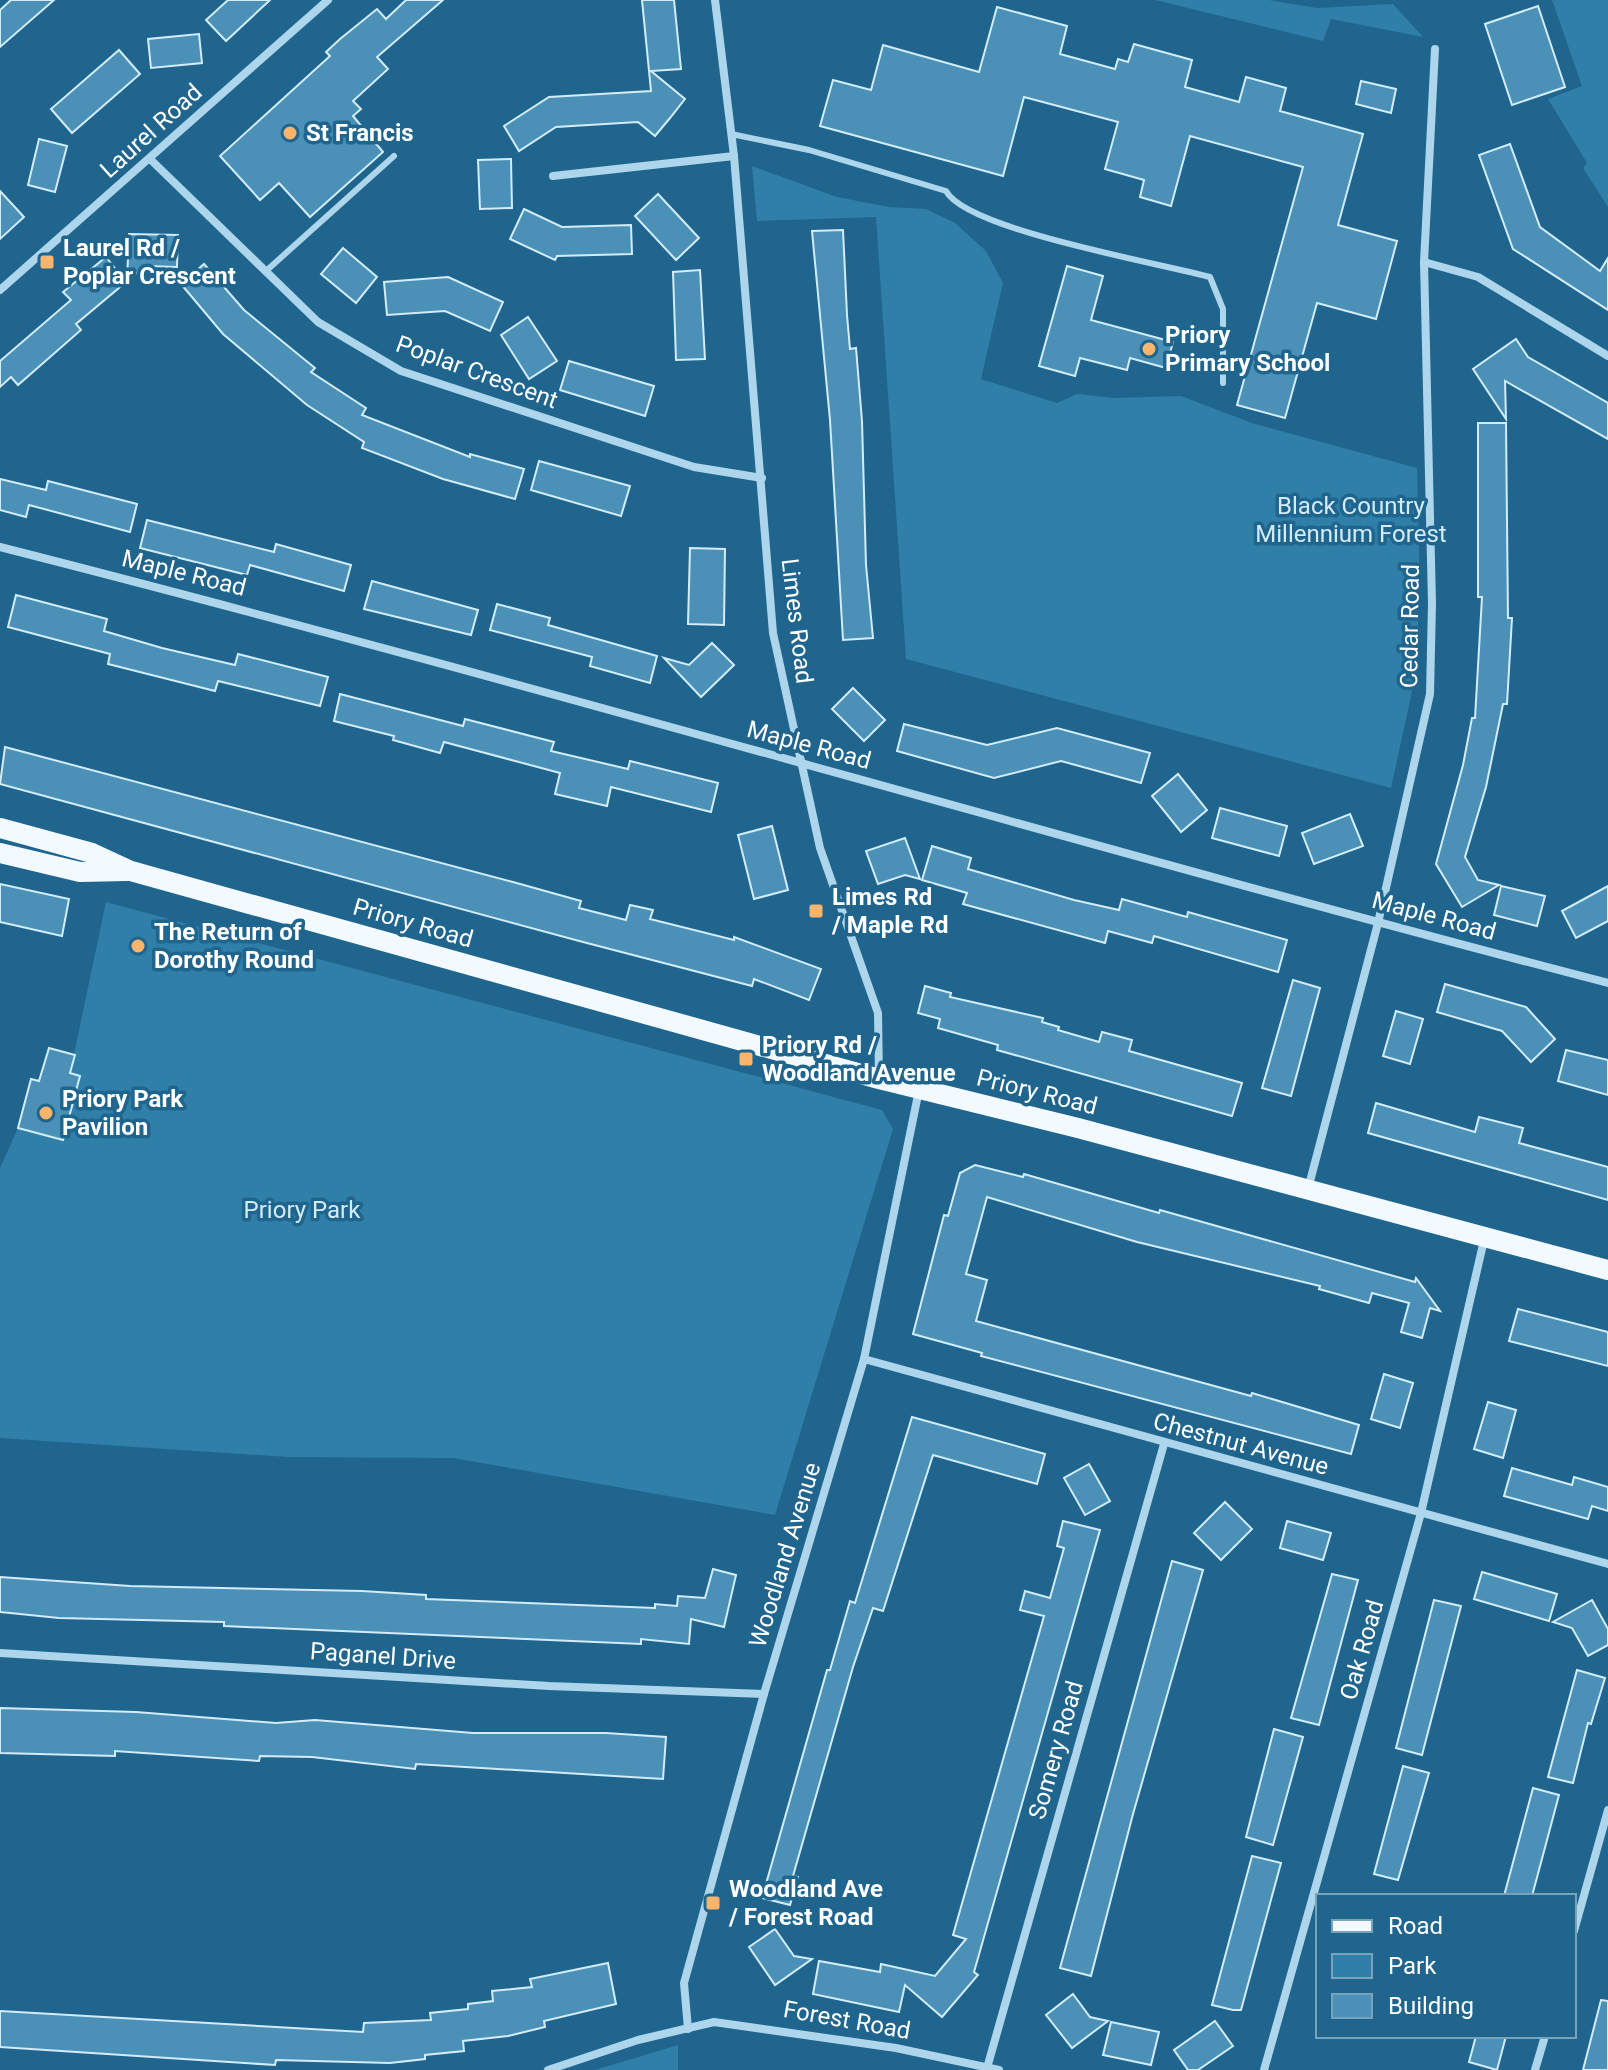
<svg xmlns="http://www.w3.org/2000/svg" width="1608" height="2070" viewBox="0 0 1608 2070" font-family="Roboto,sans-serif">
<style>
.green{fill:#2f7fa9}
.building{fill:#4b91b7;stroke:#d2ecf9;stroke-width:2}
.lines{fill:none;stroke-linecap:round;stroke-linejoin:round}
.lane{stroke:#add6ec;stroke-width:6}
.street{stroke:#add6ec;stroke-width:8}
.primary{stroke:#f2faff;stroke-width:20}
.poi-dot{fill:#fab46c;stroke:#1f658d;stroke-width:3}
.labels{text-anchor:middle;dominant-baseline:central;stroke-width:7;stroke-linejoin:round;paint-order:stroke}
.street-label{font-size:24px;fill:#fff;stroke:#1f658d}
.poi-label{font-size:24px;font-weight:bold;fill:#fff;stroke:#1f658d;text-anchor:start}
.park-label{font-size:24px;fill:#d2ecf9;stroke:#1f658d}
</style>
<rect width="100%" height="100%" fill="#1f658d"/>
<g class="green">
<path d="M1155,0H1269L1317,8L1393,4L1423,37L1331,19L1323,41Z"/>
<path d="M1552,0H1608V207L1583,168L1587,163L1548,99L1582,86Z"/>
<path d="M752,166L837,197L889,207L926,209L955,223L986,251L1003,283L981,379L1057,403L1077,394L1114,398L1181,396L1252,423L1417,468L1420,589L1415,678L1391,788L906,659L876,217L757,221Z"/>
<path d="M106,902L882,1110L893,1129L775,1515L453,1458L288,1457L0,1438V1168L18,1128L64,1139L80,1076L70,1073Z"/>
<path d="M678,2045V2070H595Z"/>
</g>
<g class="building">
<path d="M11,0H54L0,47V10Z"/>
<path d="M228,0H270L226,41L206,20Z"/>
<path d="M406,0H443L377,57L388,69L353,101L361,109L353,116L383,152L310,217L279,183L260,200L220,156L330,56L326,52L340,39L377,9L386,19Z"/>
<path d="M642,0H674L681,69L651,71L685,99L670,118L655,136L638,122L556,127L519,151L504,126L549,97L651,91Z"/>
<path d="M1538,6L1565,87L1512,105L1485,24Z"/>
<path d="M997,7L1067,26L1060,54L1115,69L1118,59L1128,62L1134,44L1192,60L1185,87L1239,102L1246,77L1286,88L1280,111L1363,134L1338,225L1397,241L1376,319L1317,303L1285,418L1237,405L1303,167L1190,136L1171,206L1140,197L1144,180L1105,169L1118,122L1024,97L1003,176L820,126L833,80L871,90L883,45L979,72Z"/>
<path d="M199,34L202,63L151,68L148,39Z"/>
<path d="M119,50L140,74L72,133L51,109Z"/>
<path d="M1361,81L1396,89L1391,113L1356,104Z"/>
<path d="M39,139L67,146L55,192L28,185Z"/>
<path d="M1510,144L1540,227L1600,271L1608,258V310L1513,249L1479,155Z"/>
<path d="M511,159L512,208L480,209L478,160Z"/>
<path d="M0,191L24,217L0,239Z"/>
<path d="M658,194L699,238L676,260L635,216Z"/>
<path d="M524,209L562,227L631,225L632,254L557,256L555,260L510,239Z"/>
<path d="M843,230L847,315L850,349L856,348L862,421L866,565L873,638L843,640L830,420L812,231Z"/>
<path d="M129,234L178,235L177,267L145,266L127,281Z"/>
<path d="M343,248L377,277L356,303L321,274Z"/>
<path d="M106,257L126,282L76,324L81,330L18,385L11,377L0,387V361L71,300L63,292Z"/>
<path d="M204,264L244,310L315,368L311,372L366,408L362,415L470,457V454L524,469L515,499L443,479L362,448L364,442L307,405L223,334L181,284Z"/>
<path d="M1067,266L1103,276L1091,320L1173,342L1166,368L1130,358L1127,370L1080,358L1075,376L1039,366Z"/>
<path d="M700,270L705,359L676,360L673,272Z"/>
<path d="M448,277L503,302L490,331L445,311L387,315L384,282Z"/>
<path d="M528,317L557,361L529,379L501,335Z"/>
<path d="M1516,339L1528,357L1608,403V439L1505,381L1506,419L1473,369Z"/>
<path d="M569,361L654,386L645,416L560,390Z"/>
<path d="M1478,423H1506L1508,618H1512L1507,704H1503L1486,787L1465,857L1478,880L1499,885L1462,907L1436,864L1463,765L1472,718H1475L1482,597H1478Z"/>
<path d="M539,461L630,486L621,516L531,490Z"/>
<path d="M0,479L46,490L48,481L137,504L130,532L29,505L26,517L0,510Z"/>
<path d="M147,520L274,552L276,544L351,565L344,591L250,565L247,575L140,548Z"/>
<path d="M690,548L725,549L724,625L688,624Z"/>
<path d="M372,581L478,610L471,635L364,609Z"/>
<path d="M16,595L107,619L104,631L162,648L235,665L238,654L328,677L320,706L218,681L215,691L108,664L110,654L8,627Z"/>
<path d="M497,604L550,618L548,625L657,656L650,683L590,666L592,657L490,630Z"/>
<path d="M712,643L734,665L701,697L664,658L689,665Z"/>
<path d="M853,688L885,720L864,741L832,709Z"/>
<path d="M340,694L463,726L465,719L554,742L551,751L628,769L630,761L718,783L711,812L611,787L607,806L555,794L560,773L444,742L440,753L393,740L394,736L334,721Z"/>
<path d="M904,724L987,745L1057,728L1150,753L1141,783L1061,761L994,778L897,751Z"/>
<path d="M5,747L513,882L581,901L579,908L626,920L630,905L653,910L650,919L734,940V937L821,969L809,1000L754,979L752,986L583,942L0,784Z"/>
<path d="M1178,774L1207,810L1181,832L1152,796Z"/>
<path d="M1220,808L1287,826L1279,856L1212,838Z"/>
<path d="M1350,814L1363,846L1314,864L1302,833Z"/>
<path d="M772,826L788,890L754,899L738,835Z"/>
<path d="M905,838L920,879L905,875L878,884L866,851Z"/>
<path d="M932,846L971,858L968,869L1074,900L1119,910L1122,899L1187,917L1188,912L1287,940L1278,972L1154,936L1152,943L1108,931L1105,943L963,904L967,893L922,880Z"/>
<path d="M0,884L69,899L62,936L0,922Z"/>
<path d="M1501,886L1545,896L1537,926L1494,915Z"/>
<path d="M1608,886V921L1576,938L1562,911Z"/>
<path d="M1293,980L1320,988L1291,1096L1262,1088Z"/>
<path d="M1445,984L1526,1007L1555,1039L1531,1062L1502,1031L1437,1012Z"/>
<path d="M925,986L951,993L950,997L1043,1018L1042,1022L1059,1027L1058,1030L1099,1042L1102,1032L1132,1040L1129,1051L1242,1083L1232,1116L997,1050L998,1045L938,1028L940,1019L918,1013Z"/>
<path d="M1396,1011L1423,1019L1410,1064L1383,1056Z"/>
<path d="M49,1048L75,1055L70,1073L80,1076L63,1140L18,1128L31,1079L39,1081Z"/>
<path d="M1566,1050L1608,1060V1095L1558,1081Z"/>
<path d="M1376,1103L1475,1132L1479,1117L1523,1128L1519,1143L1608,1167V1200L1368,1133Z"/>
<path d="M975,1165L1023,1177L1024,1174L1159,1213L1160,1210L1415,1282L1416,1278L1440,1311L1430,1308L1422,1338L1401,1332L1409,1303L1372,1293L1369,1303L1319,1289L1320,1286L1137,1242L987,1197L966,1274L987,1280L976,1321L1251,1396L1252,1393L1359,1425L1351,1454L981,1356L982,1353L913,1334L944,1215L948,1216L960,1173Z"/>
<path d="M1518,1309L1608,1332V1366L1509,1341Z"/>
<path d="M1384,1374L1413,1383L1400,1428L1371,1419Z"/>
<path d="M1488,1402L1516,1410L1503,1458L1474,1449Z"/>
<path d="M912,1417L1045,1454L1037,1484L933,1455L883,1611L873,1608L853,1667L793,1876L798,1877L790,1905L762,1898L827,1670H830L850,1601L855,1603Z"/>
<path d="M1089,1464L1110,1501L1085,1515L1064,1478Z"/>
<path d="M1512,1468L1572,1485L1574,1477L1608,1487V1511L1592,1506L1588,1519L1504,1496Z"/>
<path d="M1225,1502L1252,1529L1221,1560L1194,1533Z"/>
<path d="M1063,1521L1100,1530L974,1972L978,1975L942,2017L905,1985L899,2012L813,1994L819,1961L880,1972L881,1964L935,1976L966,1939L953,1935L1044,1616L1020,1610L1025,1591L1050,1598L1064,1548L1057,1546Z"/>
<path d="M1287,1521L1331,1533L1323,1560L1280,1548Z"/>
<path d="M1172,1561L1203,1570L1133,1814L1091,1976L1060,1968Z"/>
<path d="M713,1569L736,1575L724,1627L691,1619L689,1644L641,1639V1644L224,1626V1622L59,1618L0,1612V1577L130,1586L362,1591L426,1595V1599L655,1608V1604L677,1606L678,1596L705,1598Z"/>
<path d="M1482,1572L1557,1594L1549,1621L1474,1599Z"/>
<path d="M1332,1574L1358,1580L1319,1725L1291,1718Z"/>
<path d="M1434,1600L1461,1606L1422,1755L1396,1748Z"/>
<path d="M1592,1600L1608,1629V1645L1588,1656L1572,1628L1553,1622Z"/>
<path d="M1577,1670L1605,1678L1591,1724L1588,1723L1573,1783L1548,1777Z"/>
<path d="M0,1708L136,1712L276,1723L315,1720L473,1733H606L666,1737L663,1779L416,1764L415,1769L312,1757L260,1756L259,1761L115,1751V1756L0,1753Z"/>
<path d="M1274,1729L1303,1737L1273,1845L1246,1837Z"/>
<path d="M1403,1766L1429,1773L1398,1880L1374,1874Z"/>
<path d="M1533,1788L1559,1795L1543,1855L1532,1896H1504Z"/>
<path d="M1252,1856L1281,1863L1241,2010H1233L1212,2005Z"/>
<path d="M775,1929L794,1956L812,1959L775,1985L749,1947Z"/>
<path d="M608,1963L616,2004L544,2021L545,2027L508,2036L463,2041L464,2051L425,2055V2059L390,2063L276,2060L275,2065L0,2047V2011L363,2032L364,2023L431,2020L430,2013L468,2009V2004L493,2001L492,1991L532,1987L530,1979Z"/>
<path d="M1073,1994L1090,2017L1108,2021L1072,2048L1046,2015Z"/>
<path d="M1601,2000L1608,2001V2070H1583Z"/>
<path d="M1215,2021L1233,2046L1198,2070H1188L1174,2050Z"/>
<path d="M1111,2022L1159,2032L1151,2065L1103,2055Z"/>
<path d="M1476,2036H1506L1497,2070L1469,2062Z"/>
</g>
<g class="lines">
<g class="lane">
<path d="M731,134L809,150L946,191C967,230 1159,263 1210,277L1223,309V383"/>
<path d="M266,271L394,156"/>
</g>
<g class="street">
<path d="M715,0L734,156L773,633L820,848L878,1013L879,1077"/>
<path d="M150,159L318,322L401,371L694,467L762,478"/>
<path d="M553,176L734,156"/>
<path d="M1424,262L1478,277L1608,356"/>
<path d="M0,290L328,0"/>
<path d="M0,547C538,684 1070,843 1608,983"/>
<path d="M1308,1189L1378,923L1430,694L1432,603L1424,262L1435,49"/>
<path d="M864,1359L1608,1564"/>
<path d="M0,1653L549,1686L764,1694"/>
<path d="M1574,1931L1608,1810"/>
<path d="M688,2029L684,1983L764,1694L864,1359L919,1090"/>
<path d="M987,2068L1164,1444"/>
<path d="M548,2070L638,2040L714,2022L896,2048L999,2070"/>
<path d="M1264,2070L1421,1513L1484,1240"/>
<path d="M1535,2070L1545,2036"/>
</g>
<g class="primary">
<path d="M0,828L92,853L131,871L879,1079L1078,1128L1608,1270"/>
<path d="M0,853L80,872L127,871"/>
</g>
</g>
<g class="poi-dot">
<circle cx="290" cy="133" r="8"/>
<rect x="39" y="254" width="16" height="16" rx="4"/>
<circle cx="1149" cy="349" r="8"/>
<rect x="808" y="903" width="16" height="16" rx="4"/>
<circle cx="138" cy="946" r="8"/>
<rect x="738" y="1051" width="16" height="16" rx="4"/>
<circle cx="46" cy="1113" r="8"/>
<rect x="705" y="1895" width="16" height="16" rx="4"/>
</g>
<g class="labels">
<g class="street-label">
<text transform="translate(151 131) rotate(-42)">Laurel Road</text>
<text transform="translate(477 372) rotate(20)">Poplar Crescent</text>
<text transform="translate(184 573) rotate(14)">Maple Road</text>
<text transform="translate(797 621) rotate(83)">Limes Road</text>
<text transform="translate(1410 626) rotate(-89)">Cedar Road</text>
<text transform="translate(809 745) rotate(15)">Maple Road</text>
<text transform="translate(1434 916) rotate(15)">Maple Road</text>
<text transform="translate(413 923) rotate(16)">Priory Road</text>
<text transform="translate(1037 1092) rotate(14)">Priory Road</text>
<text transform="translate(1241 1444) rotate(15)">Chestnut Avenue</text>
<text transform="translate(785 1555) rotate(-73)">Woodland Avenue</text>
<text transform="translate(1362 1650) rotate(-74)">Oak Road</text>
<text transform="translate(383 1656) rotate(4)">Paganel Drive</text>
<text transform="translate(1056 1750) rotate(-74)">Somery Road</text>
<text transform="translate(847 2020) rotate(10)">Forest Road</text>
</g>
<g class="poi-label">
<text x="306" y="133">St Francis</text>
<text x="63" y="248">Laurel Rd /<tspan x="63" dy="28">Poplar Crescent</tspan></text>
<text x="1165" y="335">Priory<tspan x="1165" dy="28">Primary School</tspan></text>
<text x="832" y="897">Limes Rd<tspan x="832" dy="28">/ Maple Rd</tspan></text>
<text x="154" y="932">The Return of<tspan x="154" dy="28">Dorothy Round</tspan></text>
<text x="762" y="1045">Priory Rd /<tspan x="762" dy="28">Woodland Avenue</tspan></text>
<text x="62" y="1099">Priory Park<tspan x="62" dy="28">Pavilion</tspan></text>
<text x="729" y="1889">Woodland Ave<tspan x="729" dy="28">/ Forest Road</tspan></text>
</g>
<g class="park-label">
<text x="1351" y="506">Black Country<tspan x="1351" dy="28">Millennium Forest</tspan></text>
<text x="302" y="1210">Priory Park</text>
</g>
</g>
<rect x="1316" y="1894" width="260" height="144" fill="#1f658d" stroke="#79a3bb" stroke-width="2"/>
<rect x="1332" y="1920" width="40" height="12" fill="#f2faff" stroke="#79a3bb" stroke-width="2"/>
<text x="1388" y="1934" font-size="24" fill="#ffffff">Road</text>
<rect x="1332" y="1954" width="40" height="24" fill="#2f7fa9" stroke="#79a3bb" stroke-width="2"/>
<text x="1388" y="1974" font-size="24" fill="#ffffff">Park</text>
<rect x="1332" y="1994" width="40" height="24" fill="#4b91b7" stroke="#79a3bb" stroke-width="2"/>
<text x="1388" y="2014" font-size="24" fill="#ffffff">Building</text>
</svg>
